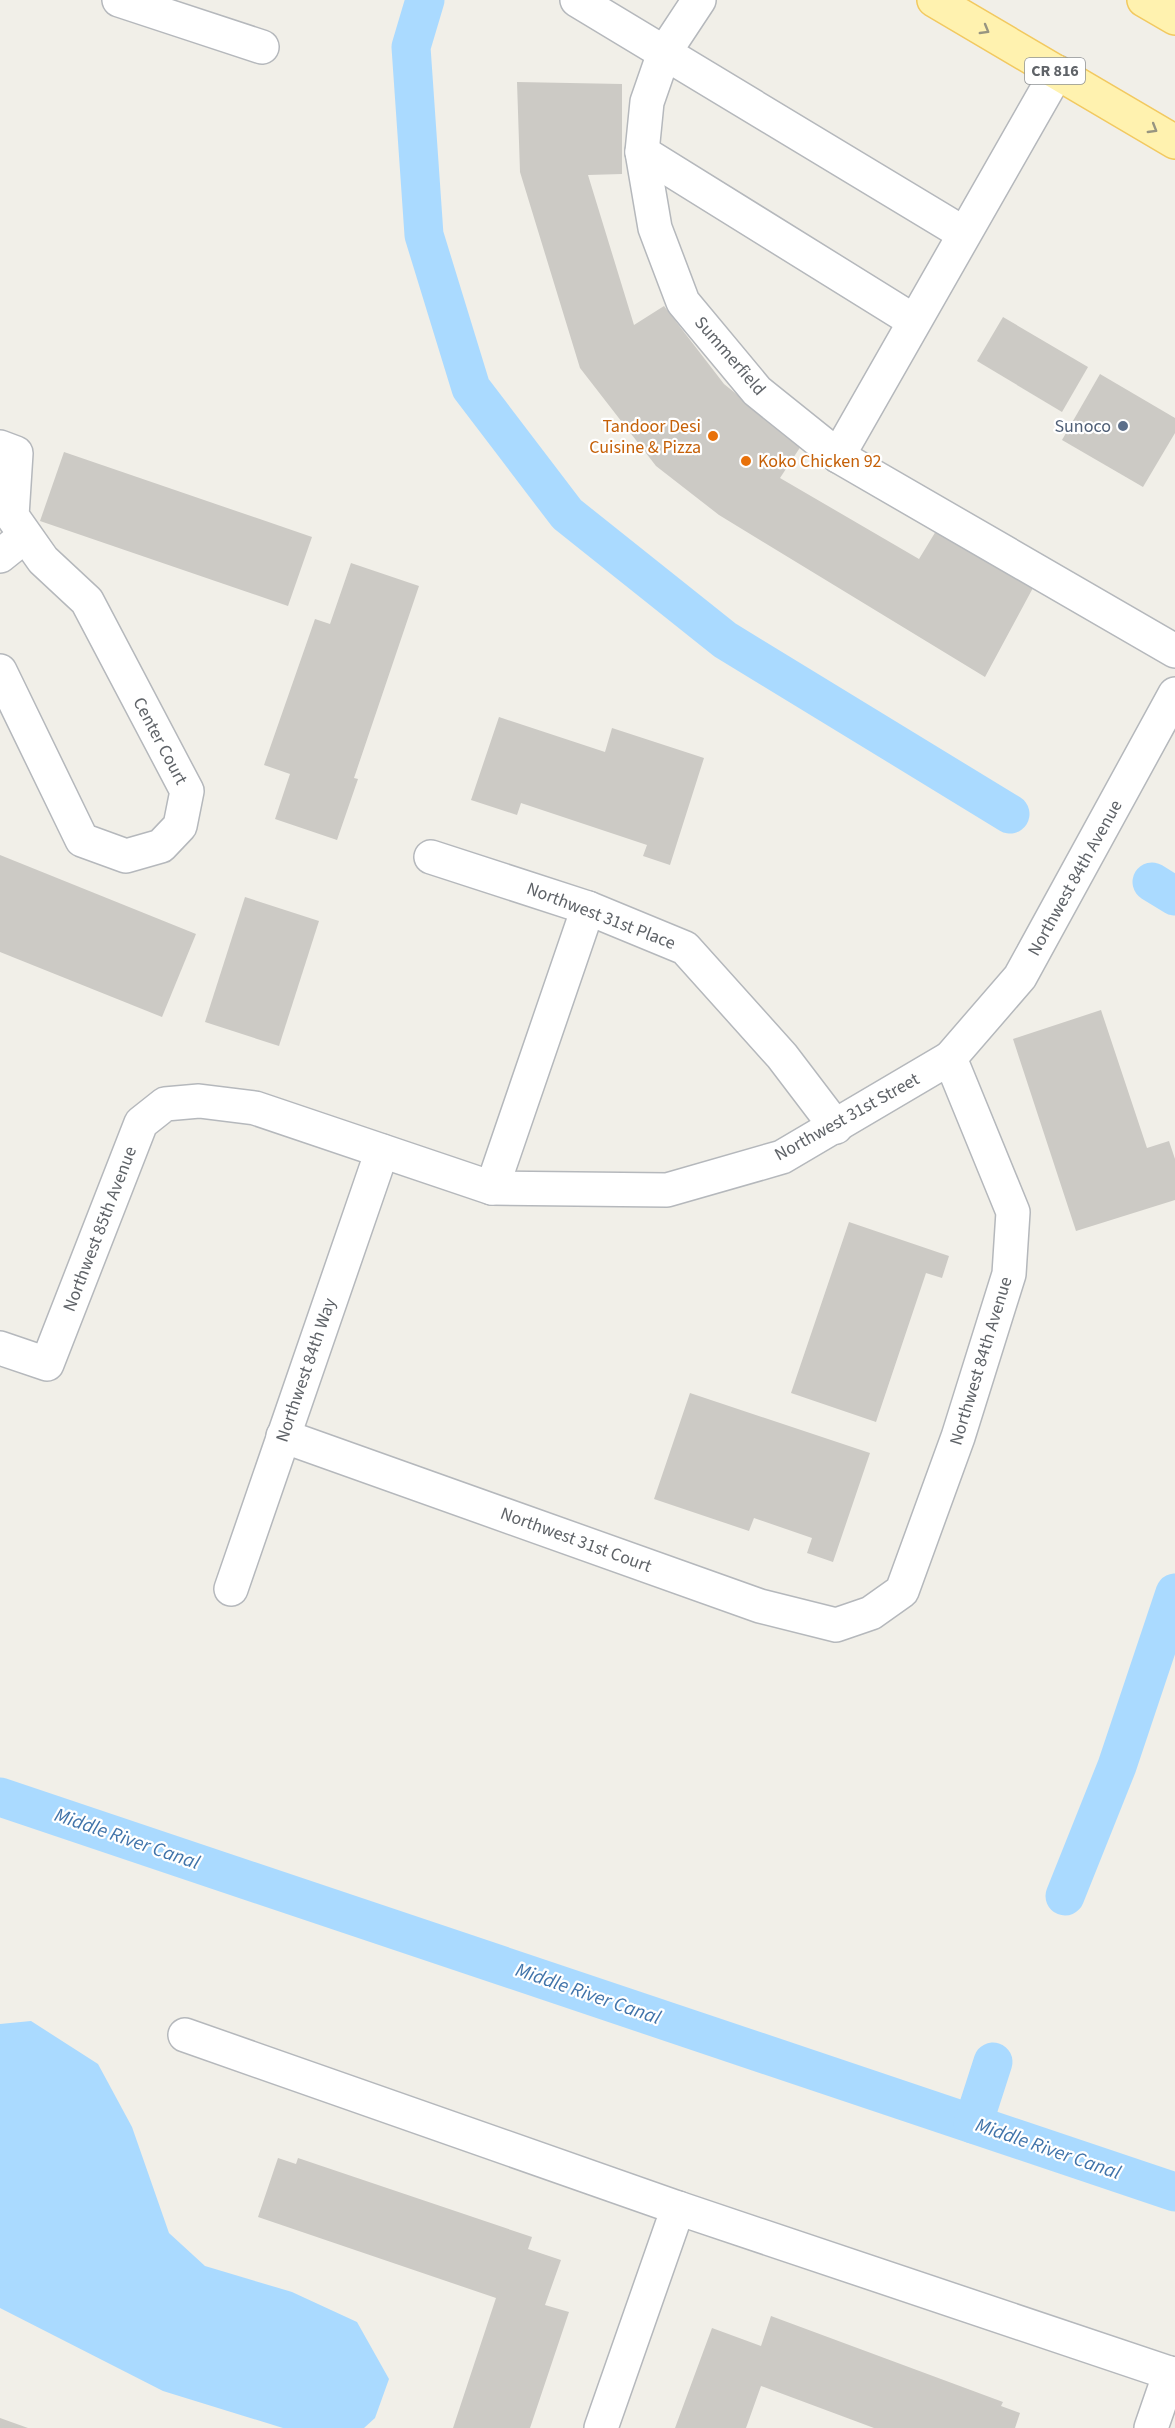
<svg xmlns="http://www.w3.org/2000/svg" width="1175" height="2428" viewBox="0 0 1175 2428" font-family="'Source Sans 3',sans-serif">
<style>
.water{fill:#aadaff}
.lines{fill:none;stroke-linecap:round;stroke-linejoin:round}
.canal{stroke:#aadaff;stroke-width:39}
.building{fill:#cccac5}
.minor-casing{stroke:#b5b8bc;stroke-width:36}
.major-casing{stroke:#f2c960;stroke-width:36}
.minor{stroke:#fff;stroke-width:33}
.major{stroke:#fff2af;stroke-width:33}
.oneway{stroke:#979581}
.service-dot{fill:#5c6f8a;stroke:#fff;stroke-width:2}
.food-dot{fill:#e8710a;stroke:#fff;stroke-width:2}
.labels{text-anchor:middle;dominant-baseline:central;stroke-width:4.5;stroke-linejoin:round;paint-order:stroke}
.shield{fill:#fff;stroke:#8f9295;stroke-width:1.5}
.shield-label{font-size:16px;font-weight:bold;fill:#5f6368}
.street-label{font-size:18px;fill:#5f6368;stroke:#fff}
.food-label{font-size:18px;fill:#c56008;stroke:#fff;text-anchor:end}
.service-label{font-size:18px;fill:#4e5e75;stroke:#fff;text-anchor:end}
.water-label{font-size:20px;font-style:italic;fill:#4174aa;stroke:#fff}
</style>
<rect width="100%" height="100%" fill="#f1efe8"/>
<path class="water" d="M31,2021L98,2064L132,2127L169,2233L205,2266L292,2292L357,2322L389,2379L375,2418L364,2428H283L163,2391L0,2308V2024Z"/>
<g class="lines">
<g class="canal">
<path d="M425,0L411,47L424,235L471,388L567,514L725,640L1010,814"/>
<path d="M1152,882L1175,896"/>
<path d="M0,1797L1175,2192"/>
<path d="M1065,1896L1117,1766L1175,1593"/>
<path d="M973,2124L993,2062"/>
</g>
</g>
<g class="building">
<path d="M517,82L622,84V174L588,175L634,325L664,306L724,384L801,446L780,478L919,559L936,531L1034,586L985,677L719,515L656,466L580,368L520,172Z"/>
<path d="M1003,317L1088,367L1062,412L977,361Z"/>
<path d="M1100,374L1175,418V433L1143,487L1062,440Z"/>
<path d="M64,452L312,537L288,606L40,521Z"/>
<path d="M351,563L419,586L354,778L358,779L337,840L275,819L290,774L264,765L315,619L330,624Z"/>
<path d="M499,717L605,752L612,728L704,758L670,865L643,856L647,845L521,803L517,815L471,800Z"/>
<path d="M0,855L196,934L162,1017L0,952Z"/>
<path d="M245,897L319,921L279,1046L205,1022Z"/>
<path d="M1101,1010L1147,1148L1169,1141L1175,1159V1200L1076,1231L1013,1039Z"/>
<path d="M849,1222L949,1256L942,1278L926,1273L876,1422L791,1393Z"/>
<path d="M690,1393L870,1453L833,1562L807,1553L812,1538L754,1518L749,1531L654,1499Z"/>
<path d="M278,2158L296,2164L298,2158L532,2237L528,2249L561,2260L545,2305L569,2312L530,2428H453L496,2298L258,2217Z"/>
<path d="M771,2316L1003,2402L1001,2406L1020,2413L1015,2428H874L761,2386L746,2428H675L712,2328L761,2346Z"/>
<path d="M0,2418L28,2428H0Z"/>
</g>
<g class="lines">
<defs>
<g id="minor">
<path d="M119,0L262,47"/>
<path d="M577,0L963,233"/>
<path d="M699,0L664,53L647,102L642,152L655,228L683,302L757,391L838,456L1175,651"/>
<path d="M642,152L914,321"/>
<path d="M0,447L16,453L12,516L43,560L87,601L187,791L180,826L161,846L126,856L82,840L0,671"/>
<path d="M838,456L1057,72"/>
<path d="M0,556L25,536"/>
<path d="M431,857L588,908L685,948L782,1056L836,1127"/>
<path d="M492,1188L588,908"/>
<path d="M0,1348L47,1364L141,1123L165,1104L199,1101L255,1108L492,1188L667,1190L782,1157L950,1058"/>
<path d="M283,1436L760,1606L836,1625L871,1613L902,1591L958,1437L1009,1274L1013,1212L950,1058L1020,977L1175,694"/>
<path d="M231,1589L382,1151"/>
<path d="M185,2035L678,2208L601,2428"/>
<path d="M678,2208L1175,2375"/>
<path d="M1151,2428L1170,2373"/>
</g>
<g id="major">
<path d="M934,0L1175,142"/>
<path d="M1144,0L1175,18"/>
</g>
</defs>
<use href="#minor" class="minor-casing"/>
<use href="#major" class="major-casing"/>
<use href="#minor" class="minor"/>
<use href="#major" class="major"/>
</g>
<defs><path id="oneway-chevron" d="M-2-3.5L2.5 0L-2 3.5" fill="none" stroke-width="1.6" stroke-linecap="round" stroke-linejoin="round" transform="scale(1.5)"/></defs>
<g class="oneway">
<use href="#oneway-chevron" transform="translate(985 30) rotate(30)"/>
<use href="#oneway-chevron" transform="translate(1153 129) rotate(31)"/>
</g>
<circle class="service-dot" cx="1123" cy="426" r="6"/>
<g class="food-dot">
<circle cx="713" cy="436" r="6"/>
<circle cx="746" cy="461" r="6"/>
</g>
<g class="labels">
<rect class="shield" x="1025" y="58" width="60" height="26" rx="4.5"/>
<g class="shield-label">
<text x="1055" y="71">CR 816</text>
</g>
<g class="street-label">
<text transform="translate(730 356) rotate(49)">Summerfield</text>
<text transform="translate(160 741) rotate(62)">Center Court</text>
<text transform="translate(1075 878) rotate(-61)">Northwest 84th Avenue</text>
<text transform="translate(601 916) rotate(21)">Northwest 31st Place</text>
<text transform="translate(847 1117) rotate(-29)">Northwest 31st Street</text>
<text transform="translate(100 1229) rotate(-69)">Northwest 85th Avenue</text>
<text transform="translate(981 1361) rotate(-73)">Northwest 84th Avenue</text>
<text transform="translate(306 1370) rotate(-71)">Northwest 84th Way</text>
<text transform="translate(576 1540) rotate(20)">Northwest 31st Court</text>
</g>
<g class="food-label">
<text x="701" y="426">Tandoor Desi<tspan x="701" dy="21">Cuisine &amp; Pizza</tspan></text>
<text x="758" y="461" text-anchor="start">Koko Chicken 92</text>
</g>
<g class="service-label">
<text x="1111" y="426">Sunoco</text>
</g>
<g class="water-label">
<text transform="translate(127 1839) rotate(19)">Middle River Canal</text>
<text transform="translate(588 1994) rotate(19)">Middle River Canal</text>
<text transform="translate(1048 2149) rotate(19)">Middle River Canal</text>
</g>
</g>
</svg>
